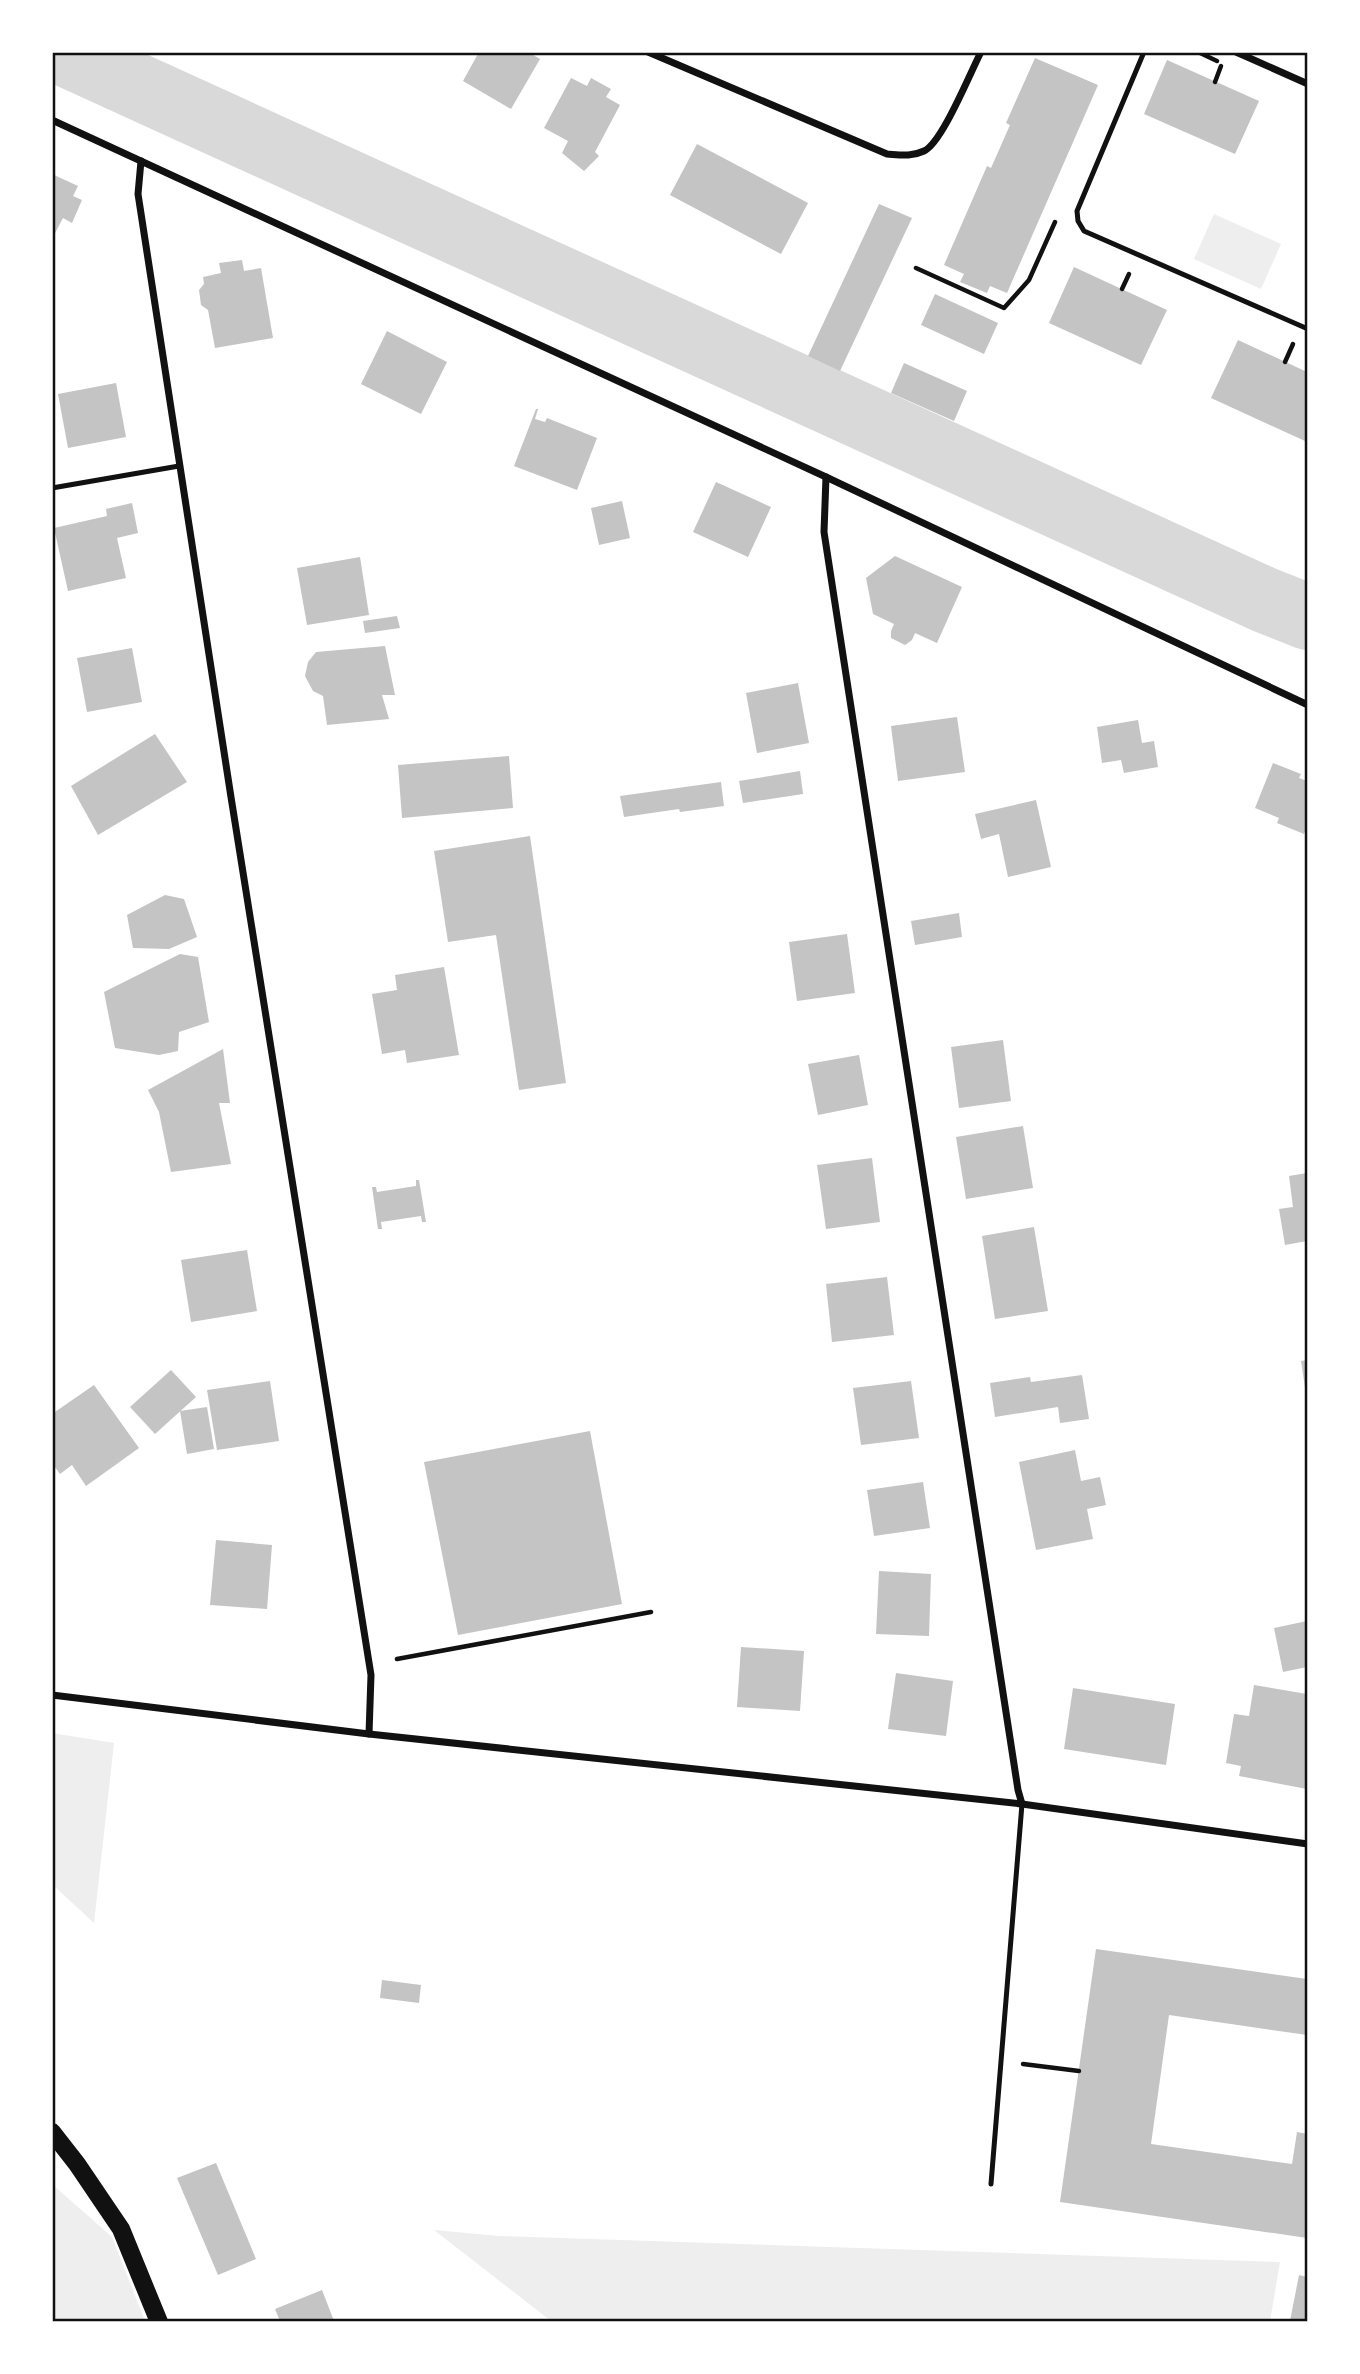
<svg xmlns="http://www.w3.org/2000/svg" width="1360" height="2374" viewBox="0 0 1360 2374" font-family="'Roboto Condensed',sans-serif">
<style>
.green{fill:#eee}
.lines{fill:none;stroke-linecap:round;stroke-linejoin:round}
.river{stroke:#d9d9d9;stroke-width:66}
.building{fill:#c4c4c4}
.path{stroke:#111;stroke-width:4.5}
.service{stroke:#111;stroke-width:5}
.minor{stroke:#111;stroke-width:7}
.primary{stroke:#111;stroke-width:18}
.neatline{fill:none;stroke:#111;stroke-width:2.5}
</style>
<rect width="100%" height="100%" fill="#fff"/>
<g class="green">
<path d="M1214,214L1281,244L1261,289L1194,259Z"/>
<path d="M52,1733L114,1743L94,1923L53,1885Z"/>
<path d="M53,2185L112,2237L145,2321H53Z"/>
<path d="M434,2230L499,2236L1280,2262L1270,2321H551Z"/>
</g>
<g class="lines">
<path class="river" d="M62,52L1265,600L1308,617"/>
</g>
<g class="building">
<path d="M479,52H528L540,59L511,109L463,81Z"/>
<path d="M1035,58L1098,85L1007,293L990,286L987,293L960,282L964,274L944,265L987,166L991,168L1010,125L1006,123Z"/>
<path d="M1167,60L1259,101L1235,154L1144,114Z"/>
<path d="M571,78L587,86L591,78L611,89L606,97L620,105L595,152L599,156L584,171L562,153L568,141L544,128Z"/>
<path d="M697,144L808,203L781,254L670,195Z"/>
<path d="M52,174L78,186L73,196L82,200L72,223L63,218L52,239Z"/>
<path d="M879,204L912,218L840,371L808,356Z"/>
<path d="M242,260L244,271L261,268L273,338L215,348L208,310L201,305L199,290L204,284L203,277L221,273L219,263Z"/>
<path d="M1074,267L1167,310L1141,365L1049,323Z"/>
<path d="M935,294L998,323L984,354L921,325Z"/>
<path d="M387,331L447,362L421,414L361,384Z"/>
<path d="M1238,340L1307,372V436L1305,441L1211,398Z"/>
<path d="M904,363L967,391L954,421L891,393Z"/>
<path d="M116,383L126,437L68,448L58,394Z"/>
<path d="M536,409H538L535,419L545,422L547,418L597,438L577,490L514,466Z"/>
<path d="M716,482L771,507L748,557L693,532Z"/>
<path d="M622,501L630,538L599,545L591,508Z"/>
<path d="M132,503L138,533L117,538L126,578L68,591L54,528L107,516L106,509Z"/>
<path d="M895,556L962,587L937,643L915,633L912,640L905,645L891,638V631L894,624L873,614L866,578Z"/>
<path d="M360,557L369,615L307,625L297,568Z"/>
<path d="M397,616L400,628L365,633L363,621Z"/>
<path d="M385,646L395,695H382L389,719L327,725L323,696L313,691L305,676L308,662L316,652Z"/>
<path d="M132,648L142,702L87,712L77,658Z"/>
<path d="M798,683L809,743L757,753L746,693Z"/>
<path d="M957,717L965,772L898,781L891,726Z"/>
<path d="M1138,720L1142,743L1154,741L1158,767L1124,773L1121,760L1102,763L1097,727Z"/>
<path d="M155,734L187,782L98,835L71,786Z"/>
<path d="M509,756L513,808L402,818L398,765Z"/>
<path d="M1273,763L1301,774L1299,778L1307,781V825L1304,834L1277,823L1279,818L1255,808Z"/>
<path d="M800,771L803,794L743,803L739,781Z"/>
<path d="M721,782L724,806L680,812L679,809L624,817L620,796Z"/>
<path d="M1036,800L1051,867L1008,877L999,834L981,839L975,814Z"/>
<path d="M530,836L566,1083L519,1090L496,935L448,942L434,851Z"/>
<path d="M165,895L184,899L197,937L169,949L133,948L127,915Z"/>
<path d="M959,913L962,937L915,945L911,921Z"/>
<path d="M847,934L855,993L797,1001L789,942Z"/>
<path d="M180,954L198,957L209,1022L179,1032L178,1051L159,1055L115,1048L104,992Z"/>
<path d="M444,967L459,1055L407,1063L405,1050L382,1054L372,994L397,990L395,975Z"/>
<path d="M1003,1040L1011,1101L959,1108L951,1047Z"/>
<path d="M223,1049L230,1103H219L231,1164L171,1172L159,1112L148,1090Z"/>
<path d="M859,1055L868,1105L818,1115L808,1064Z"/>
<path d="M1023,1126L1033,1188L966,1199L956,1137Z"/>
<path d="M872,1158L880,1222L826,1229L817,1165Z"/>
<path d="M1307,1173V1241L1285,1245L1279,1209L1293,1207L1289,1176Z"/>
<path d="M416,1180H419L426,1222H422L421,1216L381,1222L382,1229H378L372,1187H376L377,1192L416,1186Z"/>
<path d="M1034,1227L1048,1311L995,1319L982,1236Z"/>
<path d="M247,1250L257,1311L191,1322L181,1260Z"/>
<path d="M887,1277L894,1335L832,1342L826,1284Z"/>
<path d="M1307,1360V1394H1306L1301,1361Z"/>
<path d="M171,1370L196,1397L155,1434L130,1407Z"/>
<path d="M1082,1375L1089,1419L1060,1423L1058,1407L995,1417L990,1383L1030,1377L1031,1382Z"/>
<path d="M270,1381L279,1441L217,1450L207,1390Z"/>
<path d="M911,1381L919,1438L861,1445L853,1388Z"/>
<path d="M94,1385L139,1448L86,1486L72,1465L60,1474L52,1463V1445L55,1444L52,1440V1414Z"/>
<path d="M207,1407L214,1449L187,1454L180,1411Z"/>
<path d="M590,1431L622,1604L458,1635L424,1462Z"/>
<path d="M1075,1450L1081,1481L1100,1477L1106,1505L1087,1509L1093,1539L1036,1550L1019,1462Z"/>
<path d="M923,1482L930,1528L874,1536L867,1490Z"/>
<path d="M216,1540L272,1545L267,1609L210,1605Z"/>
<path d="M879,1571L931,1574L929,1636L876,1634Z"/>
<path d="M1307,1621V1667L1283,1672L1274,1628Z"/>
<path d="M741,1647L804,1651L800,1711L737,1707Z"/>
<path d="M896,1673L953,1681L946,1736L888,1729Z"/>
<path d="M1254,1685L1307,1694V1789L1239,1776L1241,1766L1226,1763L1234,1714L1249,1716Z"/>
<path d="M1073,1688L1175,1704L1166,1765L1064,1749Z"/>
<path d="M1096,1949L1307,1979V2035L1169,2015L1151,2144L1292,2164L1297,2132L1307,2134V2238L1060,2202Z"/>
<path d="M382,1980L421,1985L419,2003L380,1998Z"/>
<path d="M216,2163L256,2259L218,2275L177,2178Z"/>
<path d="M1299,2275L1307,2277V2321H1290Z"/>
<path d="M322,2290L334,2321H280L275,2309Z"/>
</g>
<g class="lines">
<g class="path">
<path d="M1198,52L1217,61"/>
<path d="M1215,82L1221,66"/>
<path d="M916,268L1004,308L1029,280L1055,222"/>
<path d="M1122,289L1129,274"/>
<path d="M1285,362L1293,344"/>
<path d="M397,1659L651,1612"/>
<path d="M1023,2064L1079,2071"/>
</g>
<g class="service">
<path d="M1144,52L1077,211L1078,221L1084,231L1308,329"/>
<path d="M52,488L179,466"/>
<path d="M991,2184L1022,1804"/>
</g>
<g class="minor">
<path d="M648,52L887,154C901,155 911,157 924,151C942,143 970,73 981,52"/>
<path d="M1236,52L1308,84"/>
<path d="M52,120L826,477L1308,705"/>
<path d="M141,161L138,194C213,688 291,1182 371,1675L369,1734"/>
<path d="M826,477L824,532L1018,1790L1022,1804"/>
<path d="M52,1695L369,1734L1022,1804L1308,1844"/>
</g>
<path class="primary" d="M52,2132L77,2164L121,2229L159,2322"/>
</g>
<rect width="1360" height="2374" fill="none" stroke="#ffffff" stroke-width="108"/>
<rect x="54" y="54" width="1252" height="2266" class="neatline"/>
</svg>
